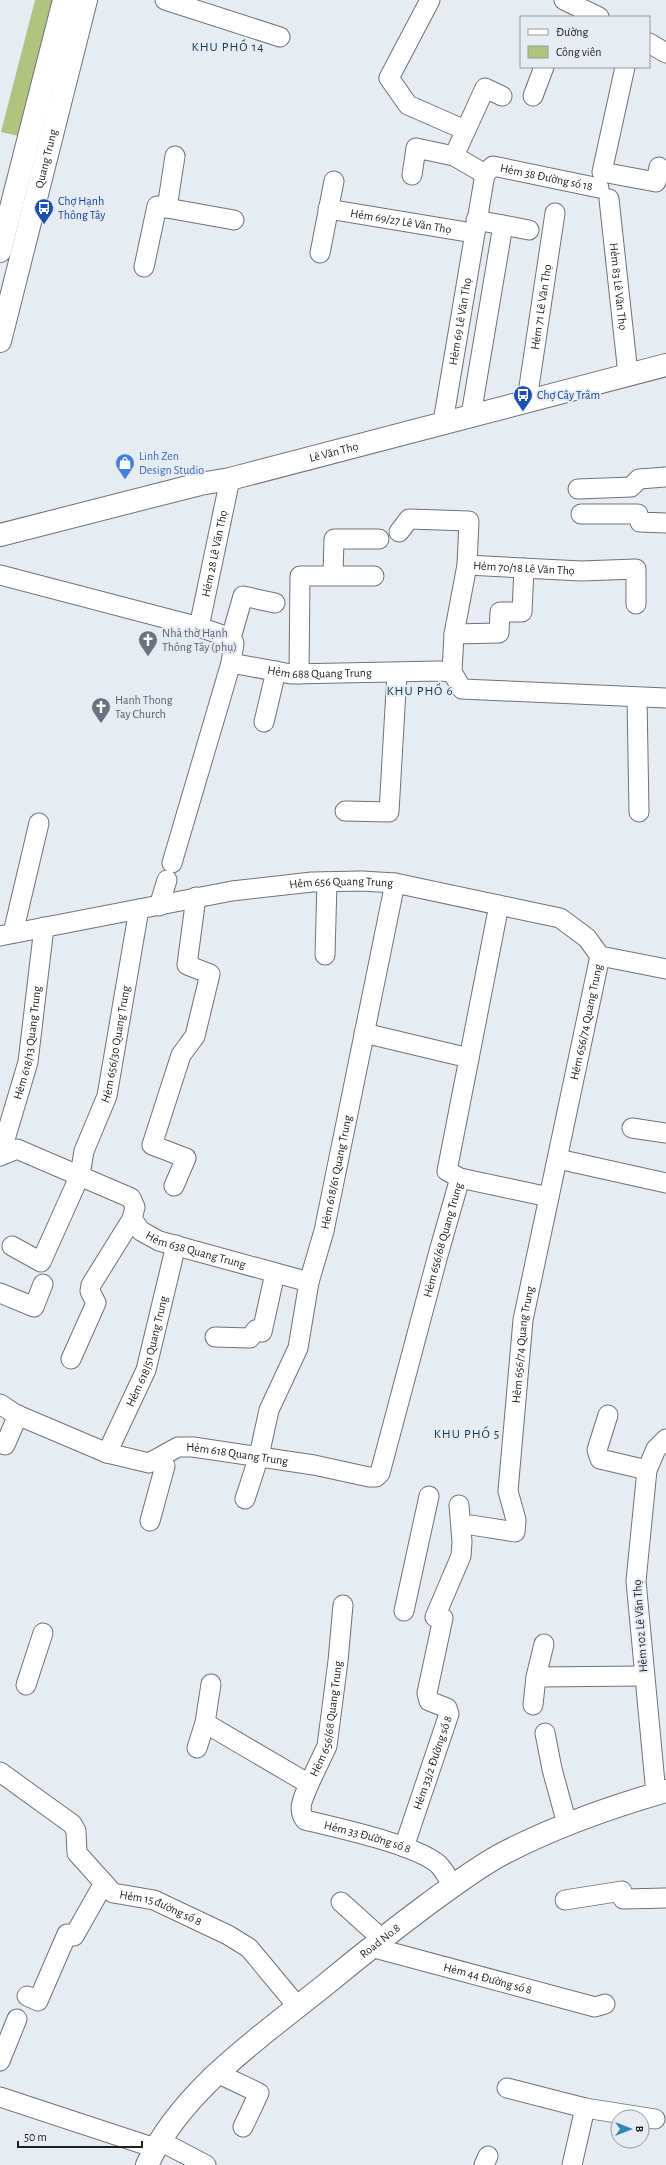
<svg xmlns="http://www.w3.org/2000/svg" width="666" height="2165" viewBox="0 0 666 2165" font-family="'Alegreya Sans',sans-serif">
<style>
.green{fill:#b0c47f}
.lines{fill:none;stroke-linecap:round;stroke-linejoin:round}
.street-casing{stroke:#6e7278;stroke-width:21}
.secondary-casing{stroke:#6e7278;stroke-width:24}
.primary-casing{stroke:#6e7278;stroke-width:24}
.street{stroke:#fff;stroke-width:19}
.secondary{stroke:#fff;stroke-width:22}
.primary{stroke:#fff;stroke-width:22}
.labels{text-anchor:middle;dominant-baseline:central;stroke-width:4;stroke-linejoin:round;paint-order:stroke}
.street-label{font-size:12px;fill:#1c1d20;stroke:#e7ecf3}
.transit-label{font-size:12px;fill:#164399;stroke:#e7ecf3;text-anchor:start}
.shop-label{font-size:12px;fill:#366cbe;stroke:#e7ecf3;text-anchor:start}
.worship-label{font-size:12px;fill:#5b616d;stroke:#e7ecf3;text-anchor:start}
.neighbourhood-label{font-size:13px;letter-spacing:1px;fill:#0e394f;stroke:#e7ecf3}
</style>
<rect width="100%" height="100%" fill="#e7ecf3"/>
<path class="green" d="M35,0H54L18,136L1,132Z"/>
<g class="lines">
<defs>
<g id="street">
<path d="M165,0L280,37"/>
<path d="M430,0L389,78L408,105L465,130"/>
<path d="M564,0L599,17"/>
<path d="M649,43L666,53"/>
<path d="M625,67L602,172L656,182L659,167"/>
<path d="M533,96L544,67"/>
<path d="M454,156L485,88L502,96"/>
<path id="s1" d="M412,175L416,148L454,156L485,174L493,166L599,188"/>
<path id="s2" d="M609,199L628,374"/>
<path d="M167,208L234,220"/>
<path id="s3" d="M328,209L473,233"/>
<path d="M476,220L529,230"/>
<path d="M320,253L334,181"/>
<path d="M144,267L157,206L167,208L175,156"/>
<path id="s4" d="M527,400L555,213"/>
<path d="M471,415L503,225"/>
<path id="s5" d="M443,422L485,174"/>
<path d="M578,489L631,487L639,479L666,477"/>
<path d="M581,514H638L640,522L666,523"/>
<path d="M399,532L409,519L469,521L467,565L454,634L452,672"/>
<path id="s6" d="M467,565L581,571L636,569V604"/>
<path id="s7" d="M0,575L199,627L231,638L234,643L231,663L291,674L439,671L452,672L462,689L666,698"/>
<path d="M333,575L334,539H379"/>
<path id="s8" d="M199,627L230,479"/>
<path d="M454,634L499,633L500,612H522L524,568"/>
<path d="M231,638L243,596L275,603"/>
<path d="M299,674L300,576H374"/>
<path d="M637,697L639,812"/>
<path d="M264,722L276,671"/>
<path d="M345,811L389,812L397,673"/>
<path d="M172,863L231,663"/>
<path d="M159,906L167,880"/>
<path d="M13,933L39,823"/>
<path id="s9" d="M0,936L232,891L312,882L362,881L395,883L560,918L587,938L600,956L666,969"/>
<path d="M325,955L327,882"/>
<path d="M364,1033L469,1058"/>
<path d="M632,1128L666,1133"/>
<path id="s10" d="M0,1156L17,1149L131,1198L135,1207L132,1219L141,1231L159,1241L309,1282"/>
<path id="s11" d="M0,1156L28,1062L44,927"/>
<path d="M558,1159L666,1183"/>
<path d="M460,1178L549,1197"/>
<path d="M174,1186L186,1158L152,1145L181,1055L195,1036L210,974L187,965L196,897"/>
<path id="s12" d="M12,1246L41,1262L80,1175L84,1151L107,1096L139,909"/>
<path d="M0,1293L34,1307L43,1284"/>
<path d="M215,1337L250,1338L256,1330L262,1332L275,1273"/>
<path d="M71,1359L96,1303L90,1291L91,1285L132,1219"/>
<path id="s13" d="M0,1404L15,1414L107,1453L149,1463L178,1447H193L314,1465L369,1477H376L380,1473L438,1255L460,1178L447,1171L499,905"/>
<path d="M608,1415L597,1450L600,1459L647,1470"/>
<path d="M0,1443L5,1445L18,1415"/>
<path id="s14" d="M107,1453L146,1370L176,1245"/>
<path id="s15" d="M245,1499L259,1456L269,1410L298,1348L309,1282L324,1231L395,883"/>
<path d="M150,1521L165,1466L159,1459"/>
<path id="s16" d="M471,1525L515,1532L516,1520L508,1491L523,1320L600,956"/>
<path d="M404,1611L429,1496"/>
<path d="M435,1617L461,1556L462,1542L459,1505"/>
<path d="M536,1677L644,1676"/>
<path d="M26,1685L43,1633"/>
<path d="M533,1705L536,1677L544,1644"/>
<path id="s17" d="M205,1723L309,1784L327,1746L338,1661L343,1605"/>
<path d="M545,1733L552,1769L567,1824"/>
<path d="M197,1748L205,1723L211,1684"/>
<path id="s18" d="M0,1772L72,1824L76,1831L77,1853L113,1893L154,1900L228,1935L249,1948L298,2007"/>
<path id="s19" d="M309,1784C305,1795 296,1808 305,1820C337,1828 414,1844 438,1864C445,1871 448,1877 452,1887"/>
<path d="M656,1794L636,1581L647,1470L656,1449L666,1439"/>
<path id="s20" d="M404,1847L449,1714L447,1708L429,1701L427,1693L443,1618"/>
<path d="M623,1899L666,1898"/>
<path d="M565,1900L622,1891"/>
<path d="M341,1902L382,1939"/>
<path id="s21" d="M371,1947L595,2007L605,2004"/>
<path d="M27,1996L38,2001L67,1934L74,1936L104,1883"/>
<path d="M0,2061L17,2019"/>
<path d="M217,2073L259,2093L243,2127"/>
<path d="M507,2088L585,2108L655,2119"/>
<path d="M0,2097L155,2148"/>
<path d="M160,2141L206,2165"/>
<path d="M484,2165L488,2156"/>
<path d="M572,2165L585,2108"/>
</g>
<g id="secondary">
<path id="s22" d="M0,535L200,484L230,479L666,365"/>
<path id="s23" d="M147,2165C182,2089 262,2036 325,1985C359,1957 393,1930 428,1904C453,1886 477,1867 504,1853C556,1826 610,1807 666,1791"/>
</g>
<g id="primary">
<path d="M0,251L64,0"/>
<path id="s24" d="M0,341L86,0"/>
</g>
</defs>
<use href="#street" class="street-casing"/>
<use href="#secondary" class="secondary-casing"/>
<use href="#primary" class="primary-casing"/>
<use href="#street" class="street"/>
<use href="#secondary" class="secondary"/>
<use href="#primary" class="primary"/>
</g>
<defs>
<symbol id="bus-pin" viewBox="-11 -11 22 30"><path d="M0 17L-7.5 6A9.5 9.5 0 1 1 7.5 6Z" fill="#1a4fb4" stroke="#e7ecf3"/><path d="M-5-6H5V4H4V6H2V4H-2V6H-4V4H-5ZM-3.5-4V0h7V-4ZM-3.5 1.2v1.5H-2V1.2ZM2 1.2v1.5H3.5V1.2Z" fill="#fff"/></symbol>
<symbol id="shop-pin" viewBox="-11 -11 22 30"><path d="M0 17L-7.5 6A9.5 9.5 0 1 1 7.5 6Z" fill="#3f7fe0" stroke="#e7ecf3"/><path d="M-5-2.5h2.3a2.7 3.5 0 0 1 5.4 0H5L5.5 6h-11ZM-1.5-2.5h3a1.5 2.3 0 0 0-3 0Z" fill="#fff"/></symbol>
<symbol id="church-pin" viewBox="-11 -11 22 30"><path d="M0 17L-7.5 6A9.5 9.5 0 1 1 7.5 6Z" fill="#6b7280" stroke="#e7ecf3"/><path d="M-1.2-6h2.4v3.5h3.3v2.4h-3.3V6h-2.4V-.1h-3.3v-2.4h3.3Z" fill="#fff"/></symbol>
</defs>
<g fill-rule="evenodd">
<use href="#bus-pin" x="33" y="197" width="22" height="30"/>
<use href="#bus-pin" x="512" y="384" width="22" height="30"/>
<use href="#shop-pin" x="114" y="452" width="22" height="30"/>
<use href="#church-pin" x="137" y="629" width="22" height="30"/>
<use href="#church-pin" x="90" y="696" width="22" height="30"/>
</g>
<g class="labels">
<g class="street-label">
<text stroke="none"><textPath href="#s24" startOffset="188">Quang Trung</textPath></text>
<text stroke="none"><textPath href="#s1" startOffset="168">Hẻm 38 Đường số 18</textPath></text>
<text stroke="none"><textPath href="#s3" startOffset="74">Hẻm 69/27 Lê Văn Thọ</textPath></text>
<text stroke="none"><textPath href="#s2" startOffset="88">Hẻm 83 Lê Văn Thọ</textPath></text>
<text stroke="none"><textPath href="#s4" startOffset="94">Hẻm 71 Lê Văn Thọ</textPath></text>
<text stroke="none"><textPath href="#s5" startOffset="102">Hẻm 69 Lê Văn Thọ</textPath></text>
<text stroke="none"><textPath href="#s22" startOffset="344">Lê Văn Thọ</textPath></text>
<text stroke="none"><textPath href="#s8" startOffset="75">Hẻm 28 Lê Văn Thọ</textPath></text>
<text stroke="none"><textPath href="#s6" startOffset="57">Hẻm 70/18 Lê Văn Thọ</textPath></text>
<text stroke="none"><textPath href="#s7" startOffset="355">Hẻm 688 Quang Trung</textPath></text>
<text stroke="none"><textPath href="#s9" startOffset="346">Hẻm 656 Quang Trung</textPath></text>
<text stroke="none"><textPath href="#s16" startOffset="563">Hẻm 656/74 Quang Trung</textPath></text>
<text stroke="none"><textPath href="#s11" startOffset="117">Hẻm 618/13 Quang Trung</textPath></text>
<text stroke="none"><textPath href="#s12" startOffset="265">Hẻm 656/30 Quang Trung</textPath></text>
<text stroke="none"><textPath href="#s15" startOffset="341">Hẻm 618/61 Quang Trung</textPath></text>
<text stroke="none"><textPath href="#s13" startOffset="642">Hẻm 656/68 Quang Trung</textPath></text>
<text stroke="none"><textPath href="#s10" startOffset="238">Hẻm 638 Quang Trung</textPath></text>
<text stroke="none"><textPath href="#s16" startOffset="234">Hẻm 656/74 Quang Trung</textPath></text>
<text stroke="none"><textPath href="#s14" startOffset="110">Hẻm 618/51 Quang Trung</textPath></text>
<text stroke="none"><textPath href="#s13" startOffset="254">Hẻm 618 Quang Trung</textPath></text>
<text transform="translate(640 1626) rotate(-94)">Hẻm 102 Lê Văn Thọ</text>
<text stroke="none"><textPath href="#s17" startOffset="189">Hẻm 656/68 Quang Trung</textPath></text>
<text stroke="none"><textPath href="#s20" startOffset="89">Hẻm 33/2 Đường số 8</textPath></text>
<text stroke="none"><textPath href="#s19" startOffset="103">Hẻm 33 Đường số 8</textPath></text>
<text stroke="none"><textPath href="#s18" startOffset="223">Hẻm 15 đường số 8</textPath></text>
<text stroke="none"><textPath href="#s23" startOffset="326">Road No.8</textPath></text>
<text stroke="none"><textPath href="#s21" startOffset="121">Hẻm 44 Đường số 8</textPath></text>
</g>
<g class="transit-label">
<text x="58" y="201">Chợ Hạnh<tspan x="58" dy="14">Thông Tây</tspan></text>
<text x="537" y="395">Chợ Cây Trâm</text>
</g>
<g class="shop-label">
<text x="139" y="456">Linh Zen<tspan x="139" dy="14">Design Studio</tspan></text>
</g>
<g class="worship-label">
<text x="162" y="633">Nhà thờ Hạnh<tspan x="162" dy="14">Thông Tây (phụ)</tspan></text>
<text x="115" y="700">Hanh Thong<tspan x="115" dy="14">Tay Church</tspan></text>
</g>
<g class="neighbourhood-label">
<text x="228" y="47">KHU PHỐ 14</text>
<text x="420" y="691">KHU PHỐ 6</text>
<text x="467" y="1434">KHU PHỐ 5</text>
</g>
</g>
<rect x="520" y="16" width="130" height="52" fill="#e7ecf3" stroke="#96999f"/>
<rect x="528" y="29" width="20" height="6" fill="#ffffff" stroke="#96999f"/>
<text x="556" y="36" font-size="12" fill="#1c1d20">Đường</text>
<rect x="528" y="46" width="20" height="12" fill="#b0c47f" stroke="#96999f"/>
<text x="556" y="56" font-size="12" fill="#1c1d20">Công viên</text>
<g transform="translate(630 2129) rotate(90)"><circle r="19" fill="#e7ecf3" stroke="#96999f"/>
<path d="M0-3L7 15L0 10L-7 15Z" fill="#2e87b5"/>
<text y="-6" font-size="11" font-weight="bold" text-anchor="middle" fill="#1c1d20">B</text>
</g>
<path d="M18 2141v6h124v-6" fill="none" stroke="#1c1d20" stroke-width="2"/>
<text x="24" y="2141" font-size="12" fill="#1c1d20" stroke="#e7ecf3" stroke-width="3" paint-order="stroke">50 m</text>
</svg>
